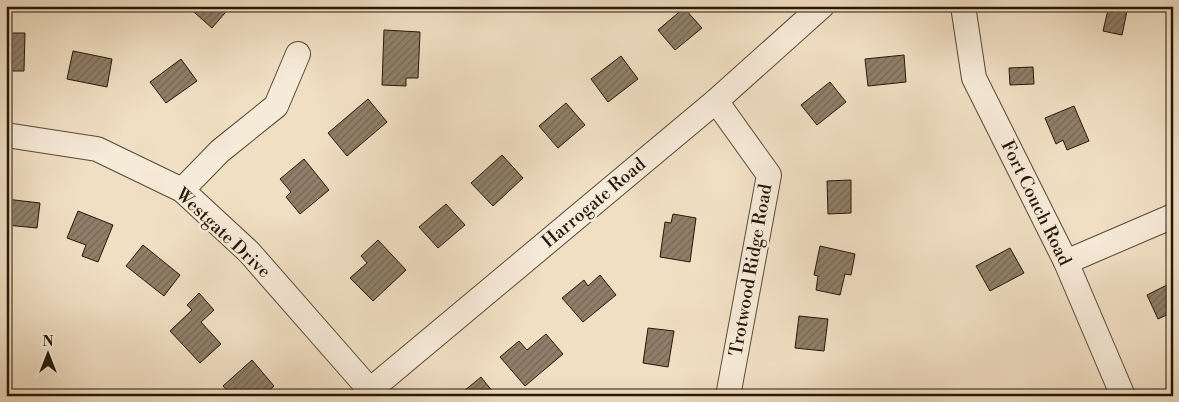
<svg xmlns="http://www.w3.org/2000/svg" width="1179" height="402" viewBox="0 0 1179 402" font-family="'Libre Bodoni',serif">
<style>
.building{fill:url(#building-hatch);stroke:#241808}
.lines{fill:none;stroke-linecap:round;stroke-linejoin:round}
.minor-casing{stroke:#574a37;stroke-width:26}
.minor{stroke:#f6ead8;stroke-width:24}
.labels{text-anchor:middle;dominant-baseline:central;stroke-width:5;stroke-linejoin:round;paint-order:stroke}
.street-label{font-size:18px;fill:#241808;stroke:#f6ead8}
</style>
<defs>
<pattern id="building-hatch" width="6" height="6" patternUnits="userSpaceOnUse" patternTransform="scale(1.25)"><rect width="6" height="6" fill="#8f7f69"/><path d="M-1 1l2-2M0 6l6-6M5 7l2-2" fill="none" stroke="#756754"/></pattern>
</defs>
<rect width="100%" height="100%" fill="#f1dfc3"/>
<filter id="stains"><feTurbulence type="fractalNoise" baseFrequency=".004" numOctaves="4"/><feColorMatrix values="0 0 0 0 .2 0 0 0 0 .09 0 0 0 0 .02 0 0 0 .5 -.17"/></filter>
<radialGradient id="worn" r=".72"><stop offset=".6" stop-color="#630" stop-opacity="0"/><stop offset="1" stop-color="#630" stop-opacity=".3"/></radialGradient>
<g class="building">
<path d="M187,6H231L212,28Z"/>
<path d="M1109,6H1128L1122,35L1103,31Z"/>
<path d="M684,8L702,28L675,50L658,30Z"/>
<path d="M384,30L420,32L418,78H406V86L382,85Z"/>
<path d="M6,33H25L24,71H6Z"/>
<path d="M73,51L112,59L107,87L67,79Z"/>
<path d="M904,55L906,82L868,86L865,59Z"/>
<path d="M621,56L638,79L608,102L591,79Z"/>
<path d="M181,59L197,81L166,103L150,82Z"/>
<path d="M1033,67L1034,84L1010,85L1009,68Z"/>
<path d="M830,82L846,102L817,125L801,105Z"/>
<path d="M368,99L387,122L347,156L328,133Z"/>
<path d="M566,103L585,125L558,148L539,126Z"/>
<path d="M1074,106L1089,141L1067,150L1063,140L1056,144L1045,118Z"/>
<path d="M502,155L523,178L493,206L471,183Z"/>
<path d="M304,159L329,190L300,214L286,197L291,192L280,179Z"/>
<path d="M851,180V213L828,214L827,181Z"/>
<path d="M6,199L40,203L37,228L6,225Z"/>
<path d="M446,204L465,225L438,248L419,227Z"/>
<path d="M78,211L113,225L98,262L82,256L86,245L67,238Z"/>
<path d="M673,214L696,218L690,262L660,257L665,222L671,223Z"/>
<path d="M378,240L406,270L373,301L350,278L367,263L361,256Z"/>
<path d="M143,245L180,275L164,296L126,266Z"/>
<path d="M820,246L855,254L851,275L845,274L840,295L816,290L818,276L814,275Z"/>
<path d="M1010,248L1024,273L990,291L976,266Z"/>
<path d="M600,275L616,295L583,322L562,298L584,280L588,286Z"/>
<path d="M1173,282V312L1158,319L1147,295Z"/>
<path d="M199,293L214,310L201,322L221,344L200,363L170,331L192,310L187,305Z"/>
<path d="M799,316L828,319L824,351L795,348Z"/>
<path d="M648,328L674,331L668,367L643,363Z"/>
<path d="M546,334L563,354L525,386L500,357L519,341L527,350Z"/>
<path d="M252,360L274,386L263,396H232L223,386Z"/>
<path d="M481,377L496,396H458Z"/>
</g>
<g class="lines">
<defs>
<g id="minor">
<path d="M963,6L974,78L1066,262L1123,396"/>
<path d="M716,101L769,175L728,396"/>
<path d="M6,135L97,149L182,190L249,252L370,390"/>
<path d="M182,190L220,151L276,106L298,54"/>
<path d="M1066,262L1173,216"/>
<path d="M363,396L716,101L822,6"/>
</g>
</defs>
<use href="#minor" class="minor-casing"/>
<use href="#minor" class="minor"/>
</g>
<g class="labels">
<g class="street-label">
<text transform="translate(594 203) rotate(-40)">Harrogate Road</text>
<text transform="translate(1036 203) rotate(64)">Fort Couch Road</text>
<text transform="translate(223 233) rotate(43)">Westgate Drive</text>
<text transform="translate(751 270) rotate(-80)">Trotwood Ridge Road</text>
</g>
</g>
<rect width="1179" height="402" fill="none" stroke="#f1dfc3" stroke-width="25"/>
<rect x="8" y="8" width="1164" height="387" fill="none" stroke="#241808" stroke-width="2.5"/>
<rect x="12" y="12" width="1154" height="377" fill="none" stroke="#241808"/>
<g transform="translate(48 354)" stroke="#f6ead8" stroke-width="4" paint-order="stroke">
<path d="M0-4L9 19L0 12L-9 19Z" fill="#241808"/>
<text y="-8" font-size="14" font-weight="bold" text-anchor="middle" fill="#241808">N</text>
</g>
<rect width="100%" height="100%" filter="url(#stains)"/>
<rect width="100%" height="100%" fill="url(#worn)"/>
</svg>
